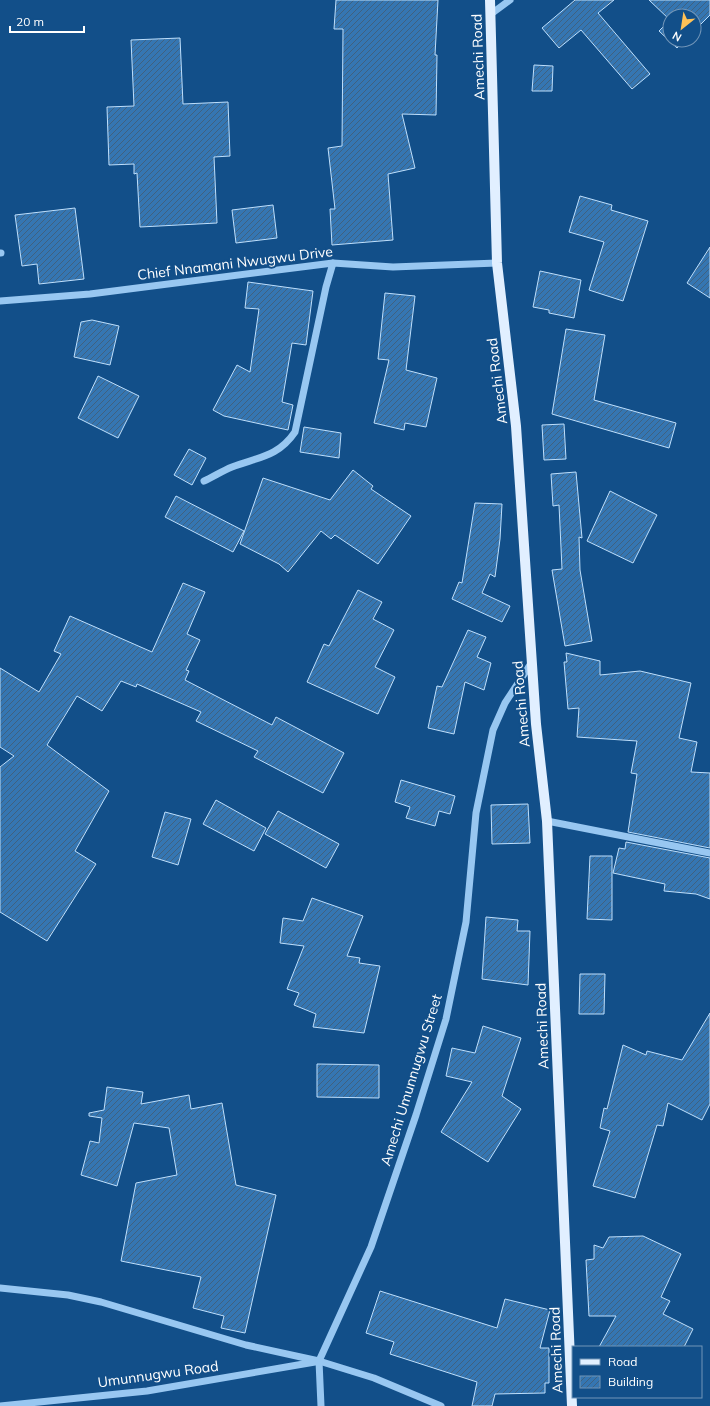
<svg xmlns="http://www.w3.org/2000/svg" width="710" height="1406" viewBox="0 0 710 1406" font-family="Mulish,sans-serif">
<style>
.building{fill:url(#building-hatch);stroke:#bedffc}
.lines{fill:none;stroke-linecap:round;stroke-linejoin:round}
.minor{stroke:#98c7f1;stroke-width:7}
.major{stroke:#e1efff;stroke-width:10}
.labels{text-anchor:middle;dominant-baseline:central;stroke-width:4;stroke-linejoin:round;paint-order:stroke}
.street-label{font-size:14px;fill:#fff;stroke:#124f89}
</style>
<defs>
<pattern id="building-hatch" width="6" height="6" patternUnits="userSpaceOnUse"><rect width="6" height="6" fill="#3576b2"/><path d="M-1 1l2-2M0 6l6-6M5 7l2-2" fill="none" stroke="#40617f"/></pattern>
</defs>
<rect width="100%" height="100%" fill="#124f89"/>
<g class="building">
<path d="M336,0H438L435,55H437L436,115L402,114L415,168L388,174L393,240L332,245L330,209H335L328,148L342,146L343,29H334Z"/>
<path d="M575,0H614L598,13L650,74L632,89L581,30L559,48L542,28Z"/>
<path d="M649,0H710V15L694,31V16H670V40H685L677,48L659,31L670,20Z"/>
<path d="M180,38L183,104L228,102L230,156L214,157L217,223L140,227L137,173L134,174V164L109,165L107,107L134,106L131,40Z"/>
<path d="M534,65L553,66L552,91H532Z"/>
<path d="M580,196L612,205L611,210L648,221L623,301L589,290L604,242L569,232Z"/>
<path d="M273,205L277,238L236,243L232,210Z"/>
<path d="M75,208L84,279L39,284L37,264L22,266L15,215Z"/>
<path d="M710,247V298L687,283Z"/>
<path d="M540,271L581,280L574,318L549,313V310L533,307Z"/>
<path d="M248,282L313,291L306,345L292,343L282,402L293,405L288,430L224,416L213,410L237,365L250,372L259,309L245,308Z"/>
<path d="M385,293L415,296L406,370L437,378L426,427L405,423L404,430L374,423L389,360L378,359Z"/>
<path d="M92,320L119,326L110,365L74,357L81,322Z"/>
<path d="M566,329L605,335L594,400L676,423L669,448L552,414Z"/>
<path d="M98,376L139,396L118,438L78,418Z"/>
<path d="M564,424L566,459L544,460L542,425Z"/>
<path d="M304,427L341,433L339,458L300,452Z"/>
<path d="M189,449L206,458L192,485L174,475Z"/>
<path d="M353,470L373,486L371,489L411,516L378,564L335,535L331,539L321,531L288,572L279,564L240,544L263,478L330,500Z"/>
<path d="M576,472L582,538L579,537L580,570L592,641L565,646L552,570L562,569L559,505L553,506L551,474Z"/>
<path d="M610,491L657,515L633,563L587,541Z"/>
<path d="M176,496L244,531L233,552L165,517Z"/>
<path d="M475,503L502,504L500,539L495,577L490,574L482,593L510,606L502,622L452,599L459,582L462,583Z"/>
<path d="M183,583L205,592L187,634L200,640L186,670L189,671L185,680L272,725L276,717L344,753L323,793L254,757L258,751L196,721L201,712L137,684L136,687L121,681L102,711L77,696L47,745L109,791L75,851L96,864L47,941L0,912V767L14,756L0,747V668L39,692L61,654L54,651L70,616L152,652Z"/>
<path d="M358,590L382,602L373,619L394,630L375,667L395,677L378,714L307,682L324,644L329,646Z"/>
<path d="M468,630L486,637L477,657L491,663L484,690L465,682L454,734L428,728L437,686L442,687Z"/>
<path d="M566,653L600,661V675L640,671L691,683L679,738L697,742L691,772L710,773V848L628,832L637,774L631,773L637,741L577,737L579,708L568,709L564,662H567Z"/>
<path d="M401,780L455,796L450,814L439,811L435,826L406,818L410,807L395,802Z"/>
<path d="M216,800L266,828L254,851L203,824Z"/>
<path d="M528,804L530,843L492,844L491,805Z"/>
<path d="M278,811L339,844L326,868L265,834Z"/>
<path d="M165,812L191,819L178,865L152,857Z"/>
<path d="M626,842L710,858V899L696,894L664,891L665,884L613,873L619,848L625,849Z"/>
<path d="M590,856H612V920L587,919Z"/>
<path d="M312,898L363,916L347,956L360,958L359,963L380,966L364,1033L313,1027L316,1014L294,1005L299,993L287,989L304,946L280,943L283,918L303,921Z"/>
<path d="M486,917L518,920L517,931H530L528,985L482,979Z"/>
<path d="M580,974H605L604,1014H579Z"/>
<path d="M710,1013V1104L702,1120L668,1103L663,1126L657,1125L635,1198L593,1186L610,1131L600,1128L604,1108L607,1109L623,1045L646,1055L647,1051L682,1060Z"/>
<path d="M483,1026L521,1038L502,1096L521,1109L488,1162L441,1132L472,1082L446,1076L452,1048L475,1053Z"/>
<path d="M317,1064L379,1065V1098L317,1097Z"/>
<path d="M107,1087L143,1092L141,1104L189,1095L191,1109L222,1103L236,1185L276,1195L245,1333L221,1328L224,1316L193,1308L201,1277L121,1261L136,1183L177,1175L169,1128L134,1123L117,1186L81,1175L90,1141L99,1143L102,1118L89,1116V1113L104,1110Z"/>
<path d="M643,1236L681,1254L661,1297L670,1301L663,1314L693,1329L684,1347H599L616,1316H589L586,1260L594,1259V1245L603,1248L609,1237Z"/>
<path d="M380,1291L497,1328L505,1299L550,1310L540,1348H549V1383H545V1393L495,1394L492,1406H472L477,1382L390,1354L394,1342L366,1333Z"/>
</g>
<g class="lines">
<g class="minor">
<path d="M491,14L510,0"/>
<path d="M0,253H1"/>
<path d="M0,301L90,294L333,263L393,267L497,263"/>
<path d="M204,481C213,477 222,471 232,467C258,457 278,457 295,432L326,287L333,263"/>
<path d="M547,821L710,853"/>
<path d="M0,1288L68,1295L101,1302L246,1345L319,1361L374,1378L441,1406"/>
<path d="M0,1406L147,1391L315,1362"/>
<path d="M321,1406L319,1361L371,1247L416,1115L446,1019L466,922L476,813L493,730L505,703L532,662"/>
</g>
<path class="major" d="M490,0L497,263L516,426L536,724L547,821L572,1406"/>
</g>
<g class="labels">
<g class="street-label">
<text transform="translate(478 57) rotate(-92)">Amechi Road</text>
<text transform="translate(235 263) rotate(-7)">Chief Nnamani Nwugwu Drive</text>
<text transform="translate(497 381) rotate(-97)">Amechi Road</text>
<text transform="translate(521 704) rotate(-95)">Amechi Road</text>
<text transform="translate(542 1026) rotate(-92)">Amechi Road</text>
<text transform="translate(411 1080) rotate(-73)">Amechi Umunnugwu Street</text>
<text transform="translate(556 1350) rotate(-92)">Amechi Road</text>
<text transform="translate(158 1374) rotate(-8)">Umunnugwu Road</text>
</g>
</g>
<rect x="572" y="1346" width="130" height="52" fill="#124f89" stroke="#7195b8"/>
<rect x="580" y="1359" width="20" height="6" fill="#e1efff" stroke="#7195b8"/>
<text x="608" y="1366" font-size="12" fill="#ffffff">Road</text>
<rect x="580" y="1376" width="20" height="12" fill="url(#building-hatch)" stroke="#7195b8"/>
<text x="608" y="1386" font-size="12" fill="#ffffff">Building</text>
<g transform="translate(682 28) rotate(210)"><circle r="19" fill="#124f89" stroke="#7195b8"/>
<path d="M0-3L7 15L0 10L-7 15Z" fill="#ffc257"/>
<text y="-6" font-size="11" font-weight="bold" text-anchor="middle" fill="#ffffff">N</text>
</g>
<path d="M10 26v6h74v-6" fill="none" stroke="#ffffff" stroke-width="2"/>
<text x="16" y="26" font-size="12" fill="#ffffff" stroke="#124f89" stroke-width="3" paint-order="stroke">20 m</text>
</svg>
